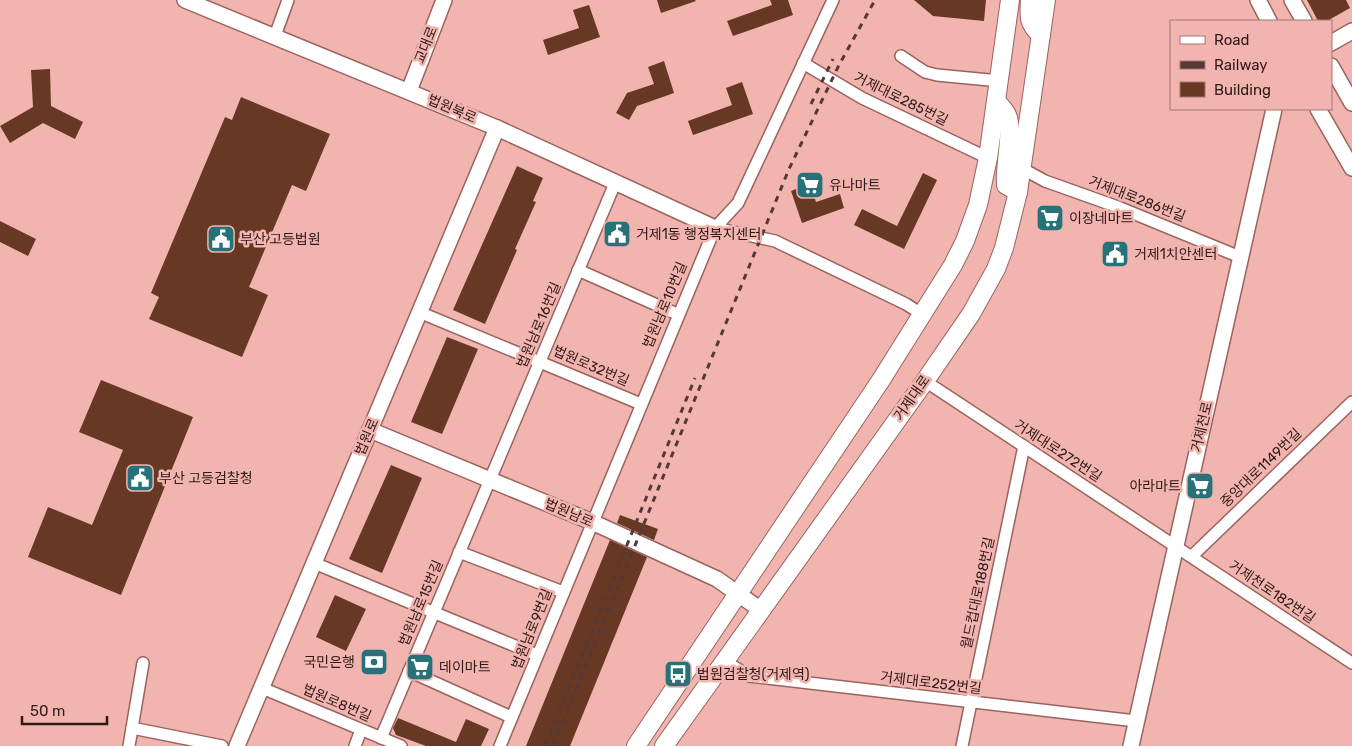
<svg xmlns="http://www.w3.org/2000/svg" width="1352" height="746" viewBox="0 0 1352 746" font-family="Rubik,'Noto Sans KR',sans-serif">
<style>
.building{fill:#673925}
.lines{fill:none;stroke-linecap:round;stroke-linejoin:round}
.minor-casing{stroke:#9a635f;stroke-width:14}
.secondary-casing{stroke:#9a635f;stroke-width:18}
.primary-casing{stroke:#9a635f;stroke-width:20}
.minor{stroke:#fff;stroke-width:11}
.secondary{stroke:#fff;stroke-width:15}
.primary{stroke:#fff;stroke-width:18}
.rail{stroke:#563837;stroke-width:3;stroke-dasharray:6 6;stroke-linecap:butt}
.labels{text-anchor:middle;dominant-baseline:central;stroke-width:5;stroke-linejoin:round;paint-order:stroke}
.street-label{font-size:14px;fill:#301a19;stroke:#f1b4af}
.poi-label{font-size:14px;fill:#301a19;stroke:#f1b4af;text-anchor:start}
</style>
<rect width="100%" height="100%" fill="#f1b4af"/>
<g class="building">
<path d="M657,0H695L696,1L661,13Z"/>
<path d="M770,0H788L793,15L733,36L727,21L772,5Z"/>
<path d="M914,0H986L984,21L933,16Z"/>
<path d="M1307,0H1346L1350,8L1327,21H1318Z"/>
<path d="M589,5L600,37L548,55L543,40L579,28L573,10Z"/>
<path d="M664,61L674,93L637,106L629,120L616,113L627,93L654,84L648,67Z"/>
<path d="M50,69L51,106L83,122L75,139L43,123L10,143L0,126L33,107L31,70Z"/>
<path d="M742,82L753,114L693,135L688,121L732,105L726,88Z"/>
<path d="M241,97L330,134L306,191L292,185L249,287L268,295L242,357L149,319L159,297L151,293L225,117L232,120Z"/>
<path d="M517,166L543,178L533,201L536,202L515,249L517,250L485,324L453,310Z"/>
<path d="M923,173L937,180L904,249L854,225L862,209L897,226Z"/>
<path d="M810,184L816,202L840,194L844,208L802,223L791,191Z"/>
<path d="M0,221L36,239L28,256L0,242Z"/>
<path d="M447,337L478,349L442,434L411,422Z"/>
<path d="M101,380L193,417L121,595L28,557L48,507L92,525L123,450L79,432Z"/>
<path d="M391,465L422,478L382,573L349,559Z"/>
<path d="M620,515L658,529L654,540L617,523Z"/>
<path d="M610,540L647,557L570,746H526Z"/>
<path d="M335,595L366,609L346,651L316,637Z"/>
<path d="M398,718L456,742L466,719L489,729L481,746H426L396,735L393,728Z"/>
</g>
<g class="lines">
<defs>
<g id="minor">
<path d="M275,36L288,0"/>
<path d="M901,56L925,72L937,75L1000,81"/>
<path d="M803,63L862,98L988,158"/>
<path d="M1023,169L1045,181L1118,207L1240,257"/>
<path d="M715,228L775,241L906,304L923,315"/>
<path d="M578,270L677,314"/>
<path d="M419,312L641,404"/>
<path d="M925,381L1352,663"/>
<path d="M459,552L563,592"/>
<path d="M1192,556L1352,402"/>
<path d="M314,563L537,655"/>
<path d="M726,662L749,676L1136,721"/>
<path d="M409,671L511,717"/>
<path d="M262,688L401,746"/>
<path d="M132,728L222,746"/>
<path d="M381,738L616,181"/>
<path d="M129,746L143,663"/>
<path d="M355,746L361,730"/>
<path d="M500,746L715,228L738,203L833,0"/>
<path d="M962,746L1024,446"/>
</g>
<g id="secondary">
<path d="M185,0L497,128L715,228"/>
<path d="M1258,0L1269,21"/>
<path d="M1292,0L1304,21"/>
<path d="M1331,43L1352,31"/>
<path d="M1331,66L1352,103"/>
<path d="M409,91L444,0"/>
<path d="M1318,109L1352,168"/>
<path d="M370,430L592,522L717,579L761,610"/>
<path d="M237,746L497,128"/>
<path d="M1131,746L1274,109"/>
</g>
<g id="primary">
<path d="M1030,0C1029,16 1028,24 1041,35"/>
<path d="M997,102C1000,106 1005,110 1007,115C1014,129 1004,166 1006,185L1018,192"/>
<path d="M636,746L881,380L953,265L965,241L978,205L988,158L1010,0"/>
<path d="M664,746L925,381L971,314L996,269L1004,248L1018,192L1046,0"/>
</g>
</defs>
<use href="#minor" class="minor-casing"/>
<use href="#secondary" class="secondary-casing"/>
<use href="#primary" class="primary-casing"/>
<use href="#minor" class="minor"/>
<use href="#secondary" class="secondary"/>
<use href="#primary" class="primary"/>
<g class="rail">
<path d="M811,104L833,59"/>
<path d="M545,746L695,378"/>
<path d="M553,746L789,169L839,65L875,0"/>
</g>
</g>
<defs>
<symbol id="supermarket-square" viewBox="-11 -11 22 22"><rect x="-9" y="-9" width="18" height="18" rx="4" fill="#277178" stroke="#f1b4af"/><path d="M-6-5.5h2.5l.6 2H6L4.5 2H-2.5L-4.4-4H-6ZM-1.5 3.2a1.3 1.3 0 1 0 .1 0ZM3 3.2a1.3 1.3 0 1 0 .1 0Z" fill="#fff"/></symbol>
<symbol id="civic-square" viewBox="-11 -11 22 22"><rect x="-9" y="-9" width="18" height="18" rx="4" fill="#277178" stroke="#f1b4af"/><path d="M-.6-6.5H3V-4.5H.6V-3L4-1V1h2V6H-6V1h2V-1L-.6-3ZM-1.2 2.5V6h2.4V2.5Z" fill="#fff"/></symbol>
<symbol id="bank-square" viewBox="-11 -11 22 22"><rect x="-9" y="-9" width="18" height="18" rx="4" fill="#277178" stroke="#f1b4af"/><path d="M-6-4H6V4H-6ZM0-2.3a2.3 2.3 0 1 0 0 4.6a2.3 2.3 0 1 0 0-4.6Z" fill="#fff"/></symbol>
<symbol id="bus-square" viewBox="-11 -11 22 22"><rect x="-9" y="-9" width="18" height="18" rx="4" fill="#277178" stroke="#f1b4af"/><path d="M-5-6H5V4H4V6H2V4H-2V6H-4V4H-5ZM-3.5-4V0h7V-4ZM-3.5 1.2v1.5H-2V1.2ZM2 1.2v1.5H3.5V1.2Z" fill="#fff"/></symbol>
</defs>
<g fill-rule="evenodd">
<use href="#supermarket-square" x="794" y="169" width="32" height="32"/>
<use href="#supermarket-square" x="1034" y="202" width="32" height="32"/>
<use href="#civic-square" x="601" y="218" width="32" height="32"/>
<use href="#civic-square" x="205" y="223" width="32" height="32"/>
<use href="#civic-square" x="1099" y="238" width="32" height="32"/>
<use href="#civic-square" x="124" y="462" width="32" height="32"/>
<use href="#supermarket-square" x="1184" y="470" width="32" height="32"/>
<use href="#bank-square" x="358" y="646" width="32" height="32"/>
<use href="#supermarket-square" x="404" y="651" width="32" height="32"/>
<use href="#bus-square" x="662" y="658" width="32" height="32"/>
</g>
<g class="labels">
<g class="street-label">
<text transform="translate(426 45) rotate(-68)">교대로</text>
<text transform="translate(901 99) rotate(26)">거제대로285번길</text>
<text transform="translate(452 109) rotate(23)">법원북로</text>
<text transform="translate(1137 199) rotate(21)">거제대로286번길</text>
<text transform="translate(665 305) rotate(-67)">법원남로10번길</text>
<text transform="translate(539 325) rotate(-67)">법원남로16번길</text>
<text transform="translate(591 366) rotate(23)">법원로32번길</text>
<text transform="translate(912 398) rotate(-55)">거제대로</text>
<text transform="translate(1202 427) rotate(-77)">거제천로</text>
<text transform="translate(367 437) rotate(-67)">법원로</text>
<text transform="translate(1058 451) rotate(33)">거제대로272번길</text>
<text transform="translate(1261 468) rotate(-44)">중앙대로1149번길</text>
<text transform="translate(569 513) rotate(23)">법원남로</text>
<text transform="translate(1272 592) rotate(34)">거제천로182번길</text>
<text transform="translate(978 593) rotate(-78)">월드컵대로188번길</text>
<text transform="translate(421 603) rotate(-67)">법원남로15번길</text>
<text transform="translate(532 629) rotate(-68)">법원남로9번길</text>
<text transform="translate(931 683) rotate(7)">거제대로252번길</text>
<text transform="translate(337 703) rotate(23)">법원로8번길</text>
</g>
<g class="poi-label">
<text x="829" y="185">유나마트</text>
<text x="1069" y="218">이장네마트</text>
<text x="636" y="234">거제1동 행정복지센터</text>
<text x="240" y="239">부산 고등법원</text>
<text x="1134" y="254">거제1치안센터</text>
<text x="159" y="478">부산 고등검찰청</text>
<text x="1181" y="486" text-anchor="end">아라마트</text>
<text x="355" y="662" text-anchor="end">국민은행</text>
<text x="439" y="667">데이마트</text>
<text x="697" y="674">법원검찰청(거제역)</text>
</g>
</g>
<rect x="1170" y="20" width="162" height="90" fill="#f1b4af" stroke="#a47673"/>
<rect x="1180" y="36" width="25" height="8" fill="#ffffff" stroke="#a47673"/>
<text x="1214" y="45" font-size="15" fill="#301a19">Road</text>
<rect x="1180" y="61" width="25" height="8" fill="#563837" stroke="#a47673"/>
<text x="1214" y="70" font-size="15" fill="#301a19">Railway</text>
<rect x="1180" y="82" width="25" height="15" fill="#673925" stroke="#a47673"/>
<text x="1214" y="95" font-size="15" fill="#301a19">Building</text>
<path d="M22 716v8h85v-8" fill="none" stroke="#301a19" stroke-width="2.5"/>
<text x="30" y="716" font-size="15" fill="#301a19" stroke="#f1b4af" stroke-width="4" paint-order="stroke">50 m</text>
</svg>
